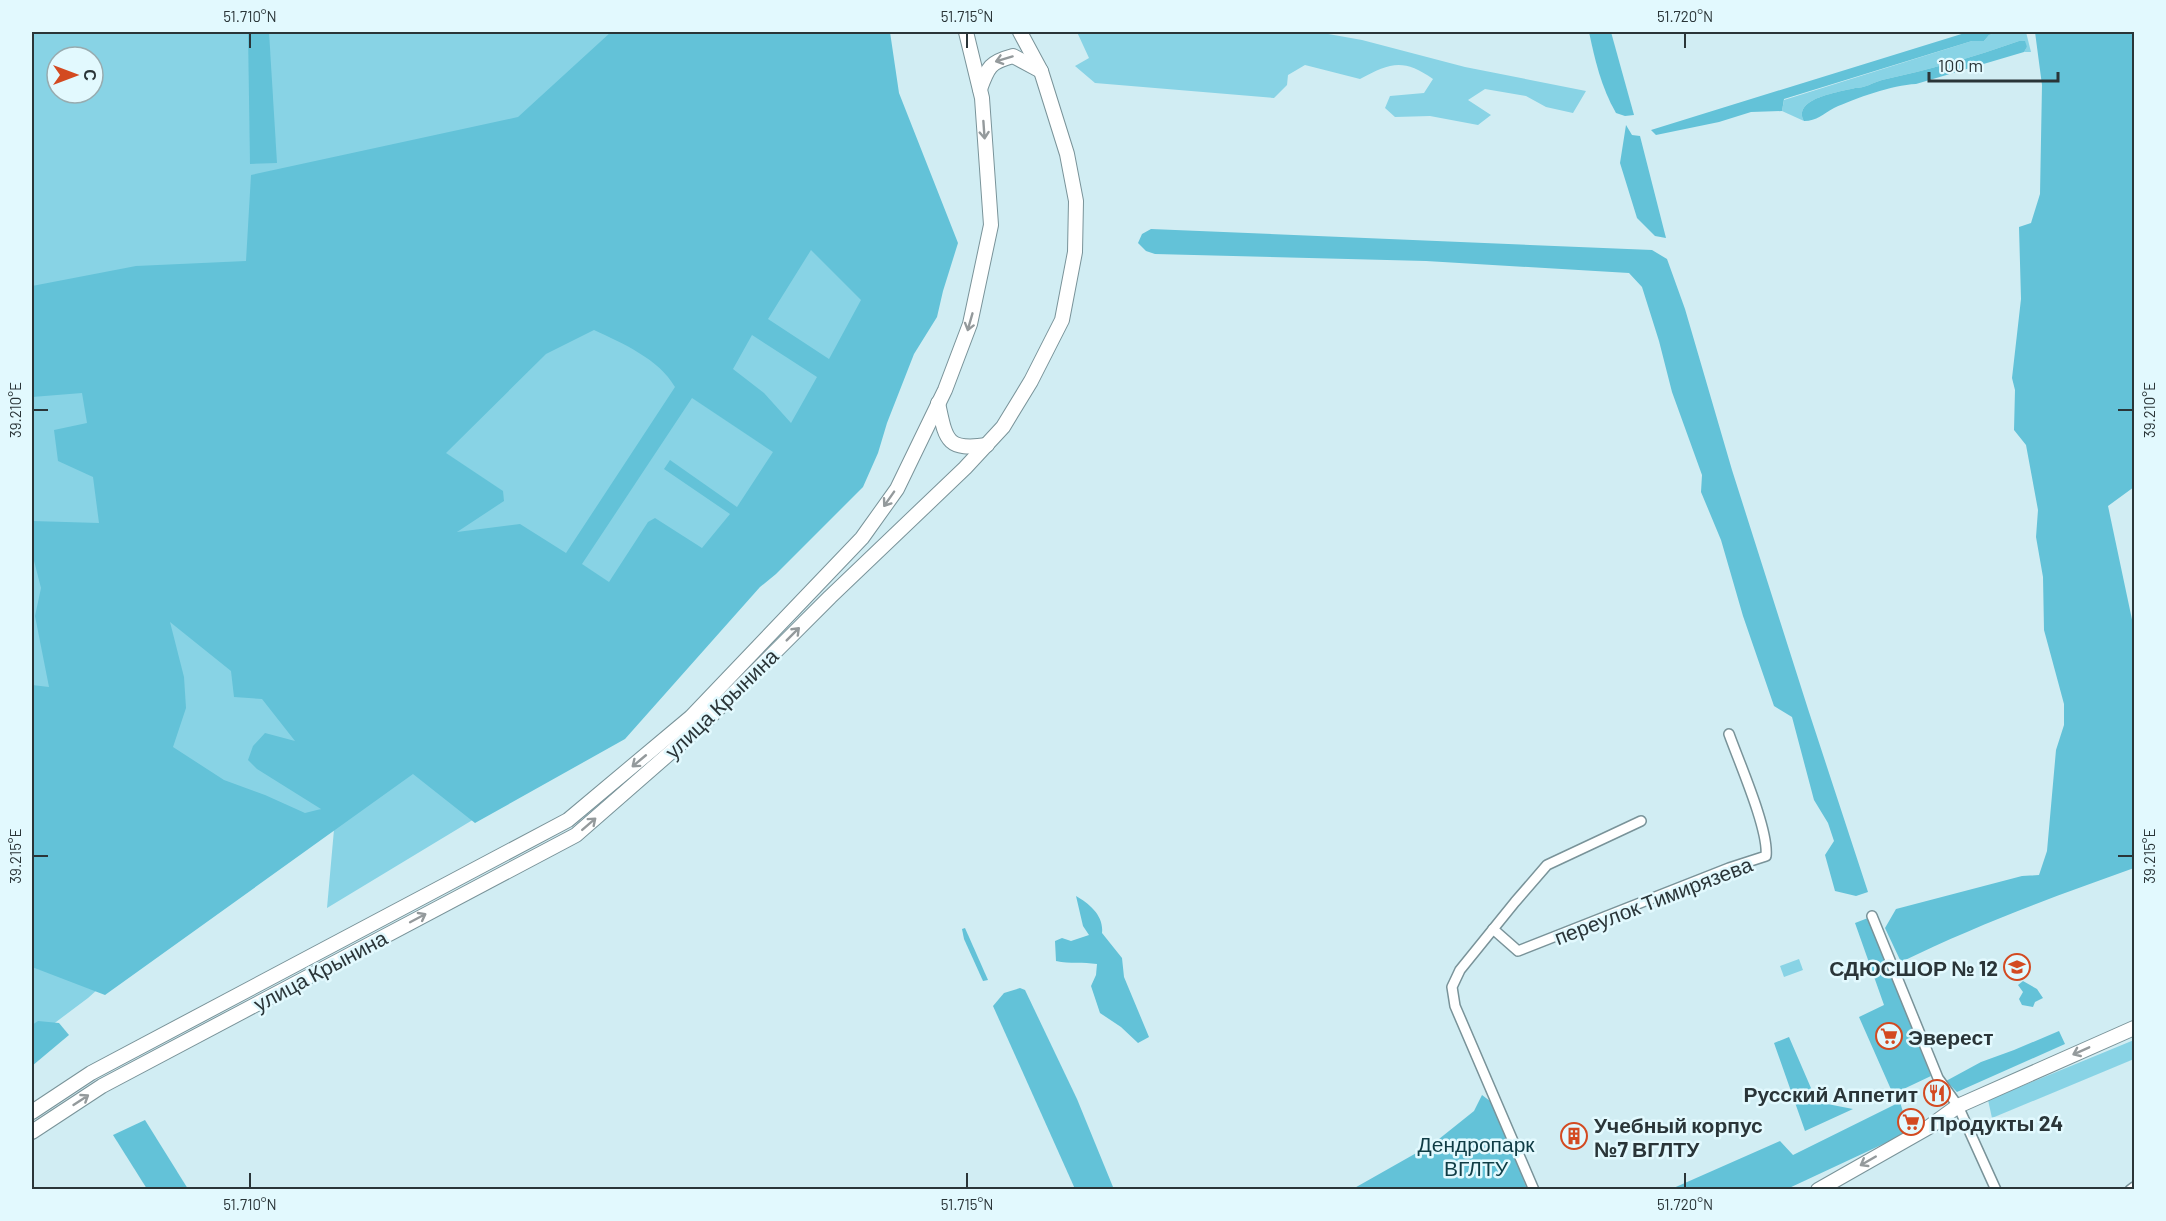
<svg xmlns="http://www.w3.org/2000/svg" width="2166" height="1221" viewBox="0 0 2166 1221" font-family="Barlow,sans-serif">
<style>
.green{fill:#88d3e5;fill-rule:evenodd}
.forest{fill:#63c2d8;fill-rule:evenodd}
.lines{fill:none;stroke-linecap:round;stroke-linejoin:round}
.minor-casing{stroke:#799399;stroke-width:12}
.secondary-casing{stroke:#799399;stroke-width:16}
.minor{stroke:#fff;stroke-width:9}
.secondary{stroke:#fff;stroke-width:14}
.oneway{stroke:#949a9c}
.ticks{fill:none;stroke:#2a3538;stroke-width:2}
.labels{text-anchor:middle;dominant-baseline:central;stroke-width:5;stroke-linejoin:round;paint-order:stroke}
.street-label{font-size:21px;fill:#2a3538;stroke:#e2f9fe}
.poi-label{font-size:21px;font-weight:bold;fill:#2a3538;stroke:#e2f9fe;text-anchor:start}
.park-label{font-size:21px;fill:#0f3c45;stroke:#e2f9fe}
.neatline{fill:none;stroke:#2a3538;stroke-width:2}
.ticks-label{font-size:15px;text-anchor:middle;fill:#2a3538}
</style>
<rect width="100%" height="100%" fill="#d1edf3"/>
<g class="green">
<path d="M32,32H884L902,113L953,241L499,804L327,908L337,796L117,972L88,998L32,1040ZM57,57H93V93H57Z"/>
<path d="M1077,32H1317L1362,40L1465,67L1586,91L1573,113L1546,107L1526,96L1485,89L1468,100L1491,115L1478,125L1430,116L1395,117L1385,108L1390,96L1424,93L1433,79C1403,58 1390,63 1360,79L1305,65L1288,75L1287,85L1274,98L1095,83L1075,66L1089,58Z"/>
<path d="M1999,32H2026L2031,52H2024L2027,47L2019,41C1974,57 1928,70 1882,80C1872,83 1865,88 1855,88C1840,92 1792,98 1804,121L1782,111L1784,100L1972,41H1984L1989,35Z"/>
<path d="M1799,959L1803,970L1784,977L1780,966Z"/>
<path d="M2134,1040V1059L1992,1118L1988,1100Z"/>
</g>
<g class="forest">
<path d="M248,32H269L277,163L250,164Z"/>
<path d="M611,32H890L899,93L958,243L943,291L937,317L914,354L887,423L878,453L863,487L776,574L760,587L625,739L475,823L413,774L105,995L32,967V685L49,687L35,616L41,588L32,553V521L99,523L93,477L58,461L54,430L87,423L82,393L32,397V286L136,266L246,261L251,175L518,117ZM811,250L861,300L829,359L768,319ZM594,330C622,343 659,359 675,387L566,553L520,524L457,532L504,501L503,491L446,453L546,354ZM752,335L817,377L791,423L764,393L733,369ZM692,398L773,452L737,507L670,460L664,469L730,514L702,548L655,518L648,522L609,582L582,564ZM170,622L231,671L234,697L262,699L295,741L265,733L253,746L248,760L257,769L321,809L305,813L265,795L224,780L173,747L186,708L184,677Z"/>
<path d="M1589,32H1611L1634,115L1625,116L1616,113C1601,87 1595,60 1589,32Z"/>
<path d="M1968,32H1999L1989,35L1984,41H1972L1784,99L1782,111L1751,112L1719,122L1656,135L1651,130Z"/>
<path d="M2035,32H2134V487L2108,506L2134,629V868C2055,896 1977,925 1901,962L1885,928L1896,909L2022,876L2039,875L2047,851L2056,750L2064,725V704L2044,630L2043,577L2036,537L2038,510L2026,445L2014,430L2015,390L2012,378L2021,299L2019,227L2031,223L2040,194L2042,85Z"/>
<path d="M2019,41H2025L2027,47L2024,52L1916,84C1892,85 1856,98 1834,108C1823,114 1817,121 1804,121C1792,98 1840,92 1855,88C1865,88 1872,83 1882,80C1928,70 1974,57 2019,41Z"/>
<path d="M1626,125L1632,135L1640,136L1666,238L1655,236L1637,218L1620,163Z"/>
<path d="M1151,229L1652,250L1667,259L1685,309L1732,470L1808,709L1868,892L1856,896L1835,891L1825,855L1834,841L1828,823L1814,800L1792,717L1774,706L1743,616L1721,540L1701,492L1702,475L1672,392L1659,341L1642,287L1629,273L1426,261L1155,254L1146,251L1138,243L1142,234Z"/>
<path d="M1076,896C1090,904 1104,916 1102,933L1122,958L1124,977L1149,1037L1138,1043L1121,1027L1100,1013L1091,986L1096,975L1097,964C1083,962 1070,964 1056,961L1055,941L1062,938L1071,941L1089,935L1083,926Z"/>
<path d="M1868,918L1931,1076L1893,1094L1859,1017L1884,1005L1855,923Z"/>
<path d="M965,928L988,980L983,981L964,939L962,929Z"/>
<path d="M2023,981L2037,989L2043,998L2035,1002L2033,1007L2022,1005L2019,999L2023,992L2018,985Z"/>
<path d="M1020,988L1025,990L1077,1099L1113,1187L1112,1189H1075L993,1006L1004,993Z"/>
<path d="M38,1021L59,1023L69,1035L32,1066V1025Z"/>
<path d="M2059,1031L2065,1044L1957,1092L1946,1081L1981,1062L2014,1050Z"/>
<path d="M1789,1037L1817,1102L1853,1109L1805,1131L1774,1043Z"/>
<path d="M1482,1095L1494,1104L1527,1189L1351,1190L1434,1143L1474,1111Z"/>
<path d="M1900,1102L1909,1132L1787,1189L1669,1190L1780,1141L1793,1155Z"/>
<path d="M145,1120L188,1189H147L113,1135Z"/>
</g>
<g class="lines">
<defs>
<g id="minor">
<path d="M1872,916L1938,1078L1958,1106L1996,1190"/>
<path d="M1493,929L1518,951L1729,868L1766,856C1769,830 1739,762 1729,734"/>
<path d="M1534,1190L1455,1006L1452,987L1460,970L1515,902L1547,865L1641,821"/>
<path d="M2130,1190L2134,1187"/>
</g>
<g id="secondary">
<path d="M980,89C988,67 990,62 1013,56L1041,71"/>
<path d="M938,403C946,440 946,451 987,445"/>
<path d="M32,1112L91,1073L568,820L691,717L862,538L897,489L945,390L970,324L991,225L982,98L966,32"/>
<path d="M32,1132L102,1086L576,835L703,724L830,597L965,468L1003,427L1031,381L1062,320L1075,252L1076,201L1067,154L1041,71L1020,32"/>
<path d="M1818,1190L1929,1127L1958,1106L2134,1028"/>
</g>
</defs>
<use href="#minor" class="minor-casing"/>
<use href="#secondary" class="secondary-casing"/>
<use href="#minor" class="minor"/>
<use href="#secondary" class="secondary"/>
</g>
<defs><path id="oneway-shaft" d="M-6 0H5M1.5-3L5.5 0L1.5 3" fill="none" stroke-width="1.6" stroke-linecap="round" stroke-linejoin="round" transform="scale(1.5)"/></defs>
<g class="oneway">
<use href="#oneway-shaft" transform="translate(1004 59) rotate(163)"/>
<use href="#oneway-shaft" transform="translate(984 130) rotate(86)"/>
<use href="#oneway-shaft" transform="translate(970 322) rotate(106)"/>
<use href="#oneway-shaft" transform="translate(889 499) rotate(125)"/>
<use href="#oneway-shaft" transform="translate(793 634) rotate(-45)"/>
<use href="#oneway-shaft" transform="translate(639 761) rotate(140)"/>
<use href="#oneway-shaft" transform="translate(589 824) rotate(-41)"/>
<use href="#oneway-shaft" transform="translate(418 918) rotate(-28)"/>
<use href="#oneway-shaft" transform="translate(2081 1051) rotate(156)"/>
<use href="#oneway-shaft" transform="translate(81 1100) rotate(-33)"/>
<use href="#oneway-shaft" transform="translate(1868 1161) rotate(150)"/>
</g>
<path class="ticks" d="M250,33V48M967,33V48M1685,33V48M33,410H48M2118,410H2133M33,856H48M2118,856H2133M250,1173V1188M967,1173V1188M1685,1173V1188"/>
<defs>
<symbol id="school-ring" viewBox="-11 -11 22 22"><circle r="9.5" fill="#e2f9fe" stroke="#d34a21" stroke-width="1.5"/><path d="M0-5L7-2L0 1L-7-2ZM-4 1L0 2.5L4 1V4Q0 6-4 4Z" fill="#d34a21"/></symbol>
<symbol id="supermarket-ring" viewBox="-11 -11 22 22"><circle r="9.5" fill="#e2f9fe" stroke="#d34a21" stroke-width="1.5"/><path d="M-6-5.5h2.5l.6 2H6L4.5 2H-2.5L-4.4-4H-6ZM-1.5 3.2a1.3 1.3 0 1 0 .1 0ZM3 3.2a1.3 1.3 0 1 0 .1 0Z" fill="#d34a21"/></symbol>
<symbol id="restaurant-ring" viewBox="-11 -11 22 22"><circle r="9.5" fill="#e2f9fe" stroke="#d34a21" stroke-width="1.5"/><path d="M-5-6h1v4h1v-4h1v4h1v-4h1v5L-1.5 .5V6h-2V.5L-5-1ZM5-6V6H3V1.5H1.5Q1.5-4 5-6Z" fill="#d34a21"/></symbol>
<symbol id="building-ring" viewBox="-11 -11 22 22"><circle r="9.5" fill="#e2f9fe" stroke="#d34a21" stroke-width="1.5"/><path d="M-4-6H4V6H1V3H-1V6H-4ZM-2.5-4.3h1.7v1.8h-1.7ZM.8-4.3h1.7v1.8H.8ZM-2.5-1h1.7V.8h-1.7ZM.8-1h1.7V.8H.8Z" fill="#d34a21"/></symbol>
</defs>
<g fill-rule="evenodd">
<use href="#school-ring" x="2002" y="952" width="30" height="30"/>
<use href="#supermarket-ring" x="1874" y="1021" width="30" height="30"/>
<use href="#restaurant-ring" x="1922" y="1078" width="30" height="30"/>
<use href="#supermarket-ring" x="1896" y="1107" width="30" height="30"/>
<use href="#building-ring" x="1559" y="1121" width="30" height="30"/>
</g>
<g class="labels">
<g class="street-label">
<text transform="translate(721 703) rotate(-44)">улица Крынина</text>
<text transform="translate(1653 900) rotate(-21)">переулок Тимирязева</text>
<text transform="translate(320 970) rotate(-28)">улица Крынина</text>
</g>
<g class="poi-label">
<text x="1998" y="967" text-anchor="end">СДЮСШОР № 12</text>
<text x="1908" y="1036">Эверест</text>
<text x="1918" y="1093" text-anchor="end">Русский Аппетит</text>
<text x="1930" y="1122">Продукты 24</text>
<text x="1594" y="1124">Учебный корпус<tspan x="1594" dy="24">№7 ВГЛТУ</tspan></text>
</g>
<g class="park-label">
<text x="1476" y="1143">Дендропарк<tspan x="1476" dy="24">ВГЛТУ</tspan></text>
</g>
</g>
<rect width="2166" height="1221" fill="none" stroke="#e2f9fe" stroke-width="66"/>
<g transform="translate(75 75) rotate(90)"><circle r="28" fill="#e2f9fe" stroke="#98abaf" stroke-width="1.5"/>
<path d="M0-4.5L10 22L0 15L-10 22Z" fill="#d34a21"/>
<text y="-9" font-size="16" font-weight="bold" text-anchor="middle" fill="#2a3538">С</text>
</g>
<path d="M1929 72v9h129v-9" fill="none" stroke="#2a3538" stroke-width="3"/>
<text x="1938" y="72" font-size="18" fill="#2a3538" stroke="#e2f9fe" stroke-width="4.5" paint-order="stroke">100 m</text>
<rect x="33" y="33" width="2100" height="1155" class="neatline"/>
<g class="ticks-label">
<text x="250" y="22">51.710°N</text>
<text x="967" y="22">51.715°N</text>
<text x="1685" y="22">51.720°N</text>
<text transform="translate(2150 410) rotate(-90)" y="5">39.210°E</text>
<text transform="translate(16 410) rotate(-90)" y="5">39.210°E</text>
<text transform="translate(2150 856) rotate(-90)" y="5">39.215°E</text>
<text transform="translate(16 856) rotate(-90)" y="5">39.215°E</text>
<text x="250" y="1210">51.710°N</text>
<text x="967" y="1210">51.715°N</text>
<text x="1685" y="1210">51.720°N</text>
</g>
</svg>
